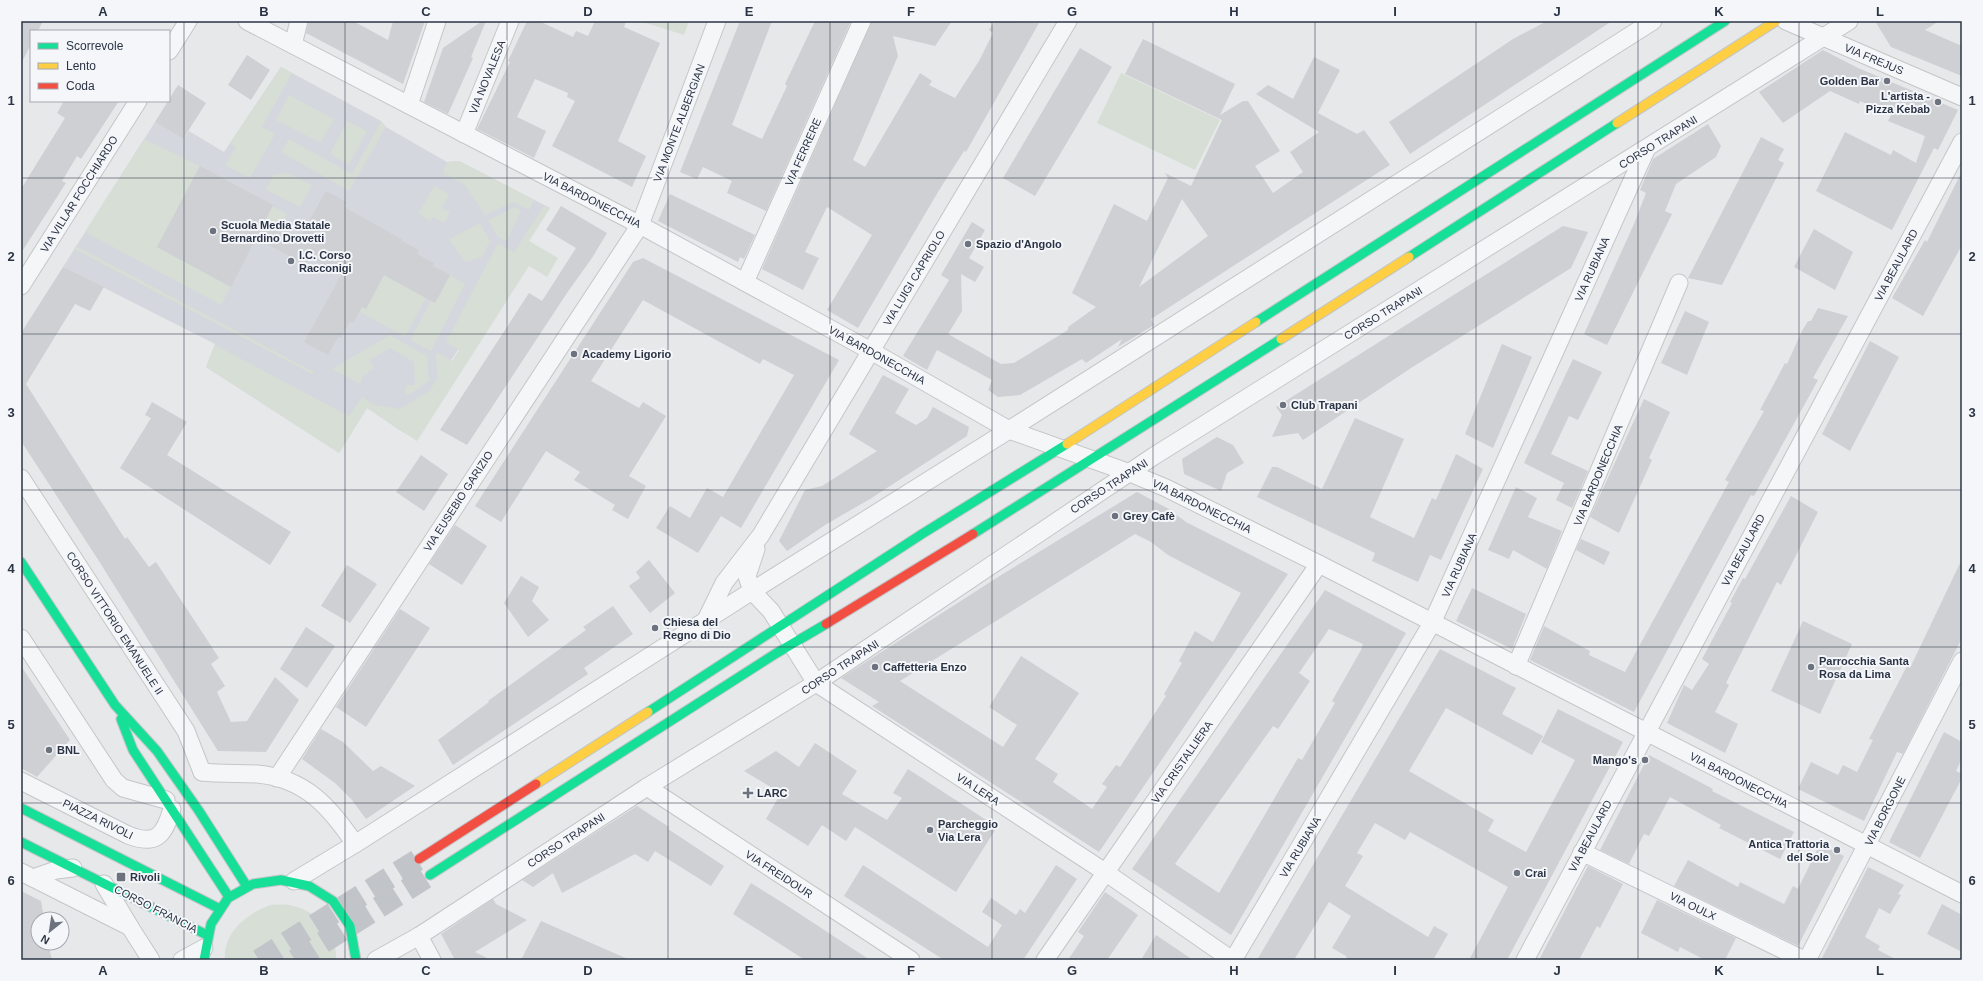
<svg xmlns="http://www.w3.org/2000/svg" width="1983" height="981" viewBox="0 0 1983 981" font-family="Arial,sans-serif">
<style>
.built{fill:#d4d7dd}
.green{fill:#d6ded6}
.building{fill:#ced0d3;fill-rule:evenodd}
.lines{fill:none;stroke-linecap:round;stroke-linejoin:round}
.primary-tunnel{stroke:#c1c4c9;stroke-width:22;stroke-dasharray:22 11;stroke-linecap:butt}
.street-casing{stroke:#c4c6c8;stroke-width:19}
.fast-casing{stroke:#c2c5c8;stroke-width:11}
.slow-casing{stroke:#c2c5c8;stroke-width:11}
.jam-casing{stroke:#c2c5c8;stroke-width:11}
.street{stroke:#f5f6f7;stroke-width:17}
.fast{stroke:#16e098;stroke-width:9}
.slow{stroke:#ffcf43;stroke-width:9}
.jam{stroke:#f24e42;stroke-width:9}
.grid{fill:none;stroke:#2b3445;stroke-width:1;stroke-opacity:0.55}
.poi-dot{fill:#6c737f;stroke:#f4f6f9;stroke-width:1.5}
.labels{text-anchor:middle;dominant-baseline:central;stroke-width:4;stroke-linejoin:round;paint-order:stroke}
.street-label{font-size:11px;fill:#2b3445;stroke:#f4f6f9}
.poi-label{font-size:11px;font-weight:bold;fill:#2b3445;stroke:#f4f6f9;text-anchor:start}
.neatline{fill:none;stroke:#2b3445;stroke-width:1.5}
.grid-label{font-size:13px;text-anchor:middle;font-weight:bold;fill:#2b3445}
</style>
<rect width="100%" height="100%" fill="#e6e8ea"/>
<path class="built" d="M281,67L381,121L386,127L447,162L459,161L550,208L404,433L367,408L339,453L206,367L215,344L63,267L155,122L183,139L189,131L224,152Z"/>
<g class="green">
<path d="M640,21H689L684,35Z"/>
<path d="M281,67L292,73L262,127L275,134L250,178L225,165L236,147L230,143Z"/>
<path d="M1121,73L1220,120L1195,170L1097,123Z"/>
<path d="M289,95L334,119L321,143L276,120Z"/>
<path d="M347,121L367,131L349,165L330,154Z"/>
<path d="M381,121L386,127L349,191L281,152L289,139L352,174Z"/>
<path d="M144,139L200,166L157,247L231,287L221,305L85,232Z"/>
<path d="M459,161L534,200L529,210L514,202L485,215L465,185L444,174V168L448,162Z"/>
<path d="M287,173L312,185L300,207L266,190L273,175Z"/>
<path d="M434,186L449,194L442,208L450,212L444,223L433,217L430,221L418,214Z"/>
<path d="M272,206L287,214L278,231L264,223Z"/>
<path d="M544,206L550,208L529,241L558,258L547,277L529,266L417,441L367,408L339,453L206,367L215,345L349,416L362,397L375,405L400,409L429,391L437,379L436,352L452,361L459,350L446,342L498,243L514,252Z"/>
<path d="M515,207L521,210L507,241L498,237L488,220Z"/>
<path d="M480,223L490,241L482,257L465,262L449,239Z"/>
<path d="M76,246L314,372L312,374L74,249Z"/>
<path d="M378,272L426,298L405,337L360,312L362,307L366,309L374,294Z"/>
<path d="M450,275L465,284L431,351L410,340L431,301L435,303Z"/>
<path d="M390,335L427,356L429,381L409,395L405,394L406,385H415L414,362L390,348L370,360L374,368L363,376L360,384L332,369Z"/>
<path d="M270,905C276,905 283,904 289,905C315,909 338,933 336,960H225C223,932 247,914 270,905Z"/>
</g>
<g class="building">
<path d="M21,21H43L38,31H31V44L21,64Z"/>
<path d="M309,21H353L388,40L393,21H425L403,84L306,33Z"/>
<path d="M482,21H486L471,57L473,58L448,114L424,102L443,48Z"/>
<path d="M527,21H539L573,37L576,31L588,36L595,21H626L624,27L660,43L618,141L646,156L632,187L552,146L575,101L567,97L568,93L535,79L517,117L546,131L534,158L477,129L510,62L508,61Z"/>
<path d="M740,21H772L732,125L762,139L787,86L785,84L815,21H851L766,211L727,193L732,181L703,167L697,179L680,172Z"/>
<path d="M872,21H952L935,46L893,36L898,56L853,160L865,167L920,73L932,81L929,85L955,98L979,61L993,33L989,30L995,21L1039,23L966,152L964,151L938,192L858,328L827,310L872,235L827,207L805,252L819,258L803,290L762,269Z"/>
<path d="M1547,21H1612L1410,154L1389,122L1513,39Z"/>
<path d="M1875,21H1939L1925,30L1962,46V76L1891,47Z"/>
<path d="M1143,39L1235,84L1220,115L1243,101H1248L1280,151L1255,166L1273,193L1303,172L1290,152L1319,132L1256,94L1268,85L1293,99L1314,57L1340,70L1318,113L1357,134L1364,130L1390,165L1151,319L1154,325L1118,347L1122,339L1086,363L1082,359L1020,395L998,397L988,390L992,380L937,350L927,370L903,356L949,280L941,275L972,222L985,230L969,258L984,267L975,282L961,274L962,311L948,334L1001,364L1014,363L1068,330V327L1096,307L1072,293L1114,204L1147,221L1168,178L1165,173L1191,186L1222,120L1125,74ZM1182,199L1208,236L1139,287Z"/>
<path d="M1080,48L1112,67L1035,196L1003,178Z"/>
<path d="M1823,50L1858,68L1958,110L1938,150L1934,148L1892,230L1816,191L1845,132L1891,155L1893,150L1916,163L1925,136L1888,121L1891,115L1860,101L1859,104L1830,91L1783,123L1759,92Z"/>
<path d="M247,55L270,70L251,100L228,85Z"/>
<path d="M178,85L206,103L183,139L155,122Z"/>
<path d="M64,101H119L81,159L77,156L62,181L66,183L21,253V189L65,118L57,113Z"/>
<path d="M1708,124L1721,146L1716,157L1676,184L1665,211L1672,214L1607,345L1584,334L1634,224L1646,193L1640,190L1653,159Z"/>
<path d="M1761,137L1784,149L1778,160L1784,163L1722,285L1688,278Z"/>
<path d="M200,166L273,205L264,224L298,241L326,191L347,202L344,207L403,240L402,241L419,250L417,254L434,263L433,266L450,275L435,303L384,275L366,309L362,307L353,323L350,321L341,338L338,337L328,355L304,342L341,275L310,258L306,265L256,238L231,287L157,247Z"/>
<path d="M1962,171V245L1923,316L1892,298L1925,240L1927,242Z"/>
<path d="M670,194L755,235L744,259L740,257L738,262L658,221Z"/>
<path d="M561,206L607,233L592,258L567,293L467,445L440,430L529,293L542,301L576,248L546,230Z"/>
<path d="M1563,226L1588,232L1571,268L1411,368L1303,440L1298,433L1272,437L1282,415L1276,407Z"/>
<path d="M1814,229L1853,252L1835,290L1794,267Z"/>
<path d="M643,258L839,360L741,528L721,516L698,553L656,528L670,506L690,518L707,488L723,497L794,375L763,359L760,364L643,300L591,381L639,408L643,402L666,416L629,476L646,486L628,519L612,510L615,505L574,480L580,472L546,451L501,522L475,506L633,262Z"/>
<path d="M63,267L104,287L90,311L75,304L26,384L125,539L127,537L149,567L156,562L219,658L211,664L225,686L217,692L231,722L247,721L275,677L299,700L266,752L218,751L97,558L21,441V333Z"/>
<path d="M1818,308L1848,316L1813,378L1818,380L1754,496L1751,495L1634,712L1530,660L1544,626L1590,651L1589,655L1625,672L1729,482L1725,480L1764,411L1760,410L1785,363L1787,364L1802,331L1808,321H1811Z"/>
<path d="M1685,311L1709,322L1687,375L1661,363Z"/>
<path d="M1870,341L1899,357L1850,451L1822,434Z"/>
<path d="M1502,344L1532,357L1493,448L1465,434Z"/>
<path d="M1573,359L1602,372L1578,420L1569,416L1551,454L1588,471L1572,508L1556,500L1564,483L1524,463Z"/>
<path d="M883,375L909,389L895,413L916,425L927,418L933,407L969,427L967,436L870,499L825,525L787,551L779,541L805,490L822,486L877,451L849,434Z"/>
<path d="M1644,399L1670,412L1649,458L1652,460L1619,533L1590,517Z"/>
<path d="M152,402L187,422L167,455L291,532L270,565L120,468L151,418L145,415Z"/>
<path d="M1355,418L1404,439L1370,517L1414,538L1432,498L1436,500L1456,454L1483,469L1441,560L1430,555L1418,582L1372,561L1375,553L1257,497L1272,467H1277L1322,489Z"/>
<path d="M1217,437L1233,445L1244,463L1227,473L1221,491L1184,474L1182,459Z"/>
<path d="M421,455L448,474L424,511L396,492Z"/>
<path d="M1516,487L1537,498L1528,517L1562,531L1547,569L1513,550L1509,559L1488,550Z"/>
<path d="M1137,492L1167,508L1186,522L1288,574L1099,852L872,706L879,702L841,678L998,577ZM1135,534L1151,542L1168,555L1241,593L1213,642L1195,631L1179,661L1182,663L1164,694L1166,696L1120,767L1116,765L1102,784L1107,787L1092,809L1053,782L1058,774L1035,759L1079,693L1021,656L989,707L1017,725L1003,747L900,681Z"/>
<path d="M1791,496L1818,512L1781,585L1777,582L1726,683L1729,685L1715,712L1738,724L1725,753L1667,723L1684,685L1692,690L1709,664L1702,659L1732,603L1730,602L1743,578L1745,579Z"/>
<path d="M455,525L487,546L462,585L429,564Z"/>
<path d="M1581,539L1610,552L1604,565L1576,550Z"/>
<path d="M1962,559V638L1903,754L1897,752L1864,821L1798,789L1811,762L1838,775L1843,765L1857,772L1873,740L1869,739L1907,666L1910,668Z"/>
<path d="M649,560L675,593L650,613L629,586L640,578L636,572Z"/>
<path d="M347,565L377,584L350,623L321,606Z"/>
<path d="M521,576L539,587L532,601L549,620L528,637L504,603Z"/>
<path d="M1472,588L1526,614L1512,649L1456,621Z"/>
<path d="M1325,590L1406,633L1231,935L1132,869ZM1329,629L1363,644L1361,650L1332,701L1335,703L1302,760L1298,758L1219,893L1175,864L1273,726L1278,729L1310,681L1299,673Z"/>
<path d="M613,606L633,634L584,668L588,674L453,765L438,740L489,702L488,701L586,630L583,627Z"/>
<path d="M400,609L430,628L366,727L336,707Z"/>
<path d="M1803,621L1852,644L1820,714L1771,691Z"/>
<path d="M306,627L335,646L307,688L280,669Z"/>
<path d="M1440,649L1516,688L1502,714L1543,736L1532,755L1446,708L1409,771L1494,820L1488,831L1526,852L1575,760L1541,742L1558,709L1623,742L1507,960H1469L1508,887L1410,832L1405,840L1375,823L1357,853L1363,856L1345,886L1428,937L1434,926L1448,934L1433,960H1347L1346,956L1332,948L1351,916L1329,902L1294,960H1257Z"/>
<path d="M21,666L70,740L37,777L21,768Z"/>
<path d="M321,729L343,742L373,771L381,766L415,786L366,819L352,800L335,783L302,759Z"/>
<path d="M1944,732L1962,742V758L1956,771L1962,774V778L1920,858L1889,842Z"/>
<path d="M815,743L857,771L842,794L887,820L902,798L893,793L908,769L997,827L956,892L855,827L846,841L822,825L808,846L766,819L781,793L744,771L776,751L799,767Z"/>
<path d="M1649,755L1713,789L1712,791L1794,832L1780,859L1719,828L1721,825L1670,797L1649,836L1644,834L1629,864L1600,850Z"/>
<path d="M637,806L669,827L668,829L724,866L711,886L655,851L648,862L635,854L562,893L553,873L533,887L522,880Z"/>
<path d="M1820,844L1844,856L1798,946L1674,886L1688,860L1738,887L1740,882L1784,904L1793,886L1798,889Z"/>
<path d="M863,865L988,947L1002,925L982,912L991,898L1016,915L1020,909L1025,913L1056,865L1077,879L1023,960H944L844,896Z"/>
<path d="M1588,866L1623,884L1600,928L1597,926L1579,960H1539Z"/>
<path d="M1868,867L1904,885L1898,894L1901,895L1890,914L1879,908L1865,937L1880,946L1878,950L1897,960H1821Z"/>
<path d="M751,883L783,903L870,960H805L733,914Z"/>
<path d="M21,891L41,901L44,919H38V943H48L52,960H21Z"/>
<path d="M1105,892L1138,915L1107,960H1068L1084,936L1078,932Z"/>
<path d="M493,899L496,904L527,920L475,952L491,960H455L441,934Z"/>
<path d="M1657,900L1736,938L1725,960H1705L1680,947L1678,952L1641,933Z"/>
<path d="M1942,904L1962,915V952L1927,934Z"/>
<path d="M541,921L630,960H521Z"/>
<path d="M1156,935L1193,960H1141Z"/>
</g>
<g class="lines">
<g class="primary-tunnel">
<path d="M259,960L419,859"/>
<path d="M295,960L430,875"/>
</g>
<defs>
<g id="street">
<path d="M247,21L640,225L871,351L1009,430L1130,473L1166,488L1319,564L1962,894"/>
<path d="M1786,21L1962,97"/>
<path d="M293,45L299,21"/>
<path d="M169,51L188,21"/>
<path d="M409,105L437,21"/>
<path d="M464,134L510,21"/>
<path d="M745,282L862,21"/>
<path d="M21,286L138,101"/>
<path d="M21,478L186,731L202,772"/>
<path d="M756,549L747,576L752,591L771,611L816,683L1105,872L1232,960"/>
<path d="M706,620L724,583L761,535L1068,21"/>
<path d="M21,638L114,780L123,788L166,800"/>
<path d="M1516,666L1679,283"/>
<path d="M202,772C220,774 238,773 257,774C305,778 330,807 355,844"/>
<path d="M277,778L640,225L717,21"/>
<path d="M21,781L128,835C156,846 164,836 172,809"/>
<path d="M647,787L911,960"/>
<path d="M1582,852L1804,960"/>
<path d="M21,872L130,927L151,960"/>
<path d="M33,878L56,870L73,868"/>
<path d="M294,881L355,844L741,598L1009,430L1653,21"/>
<path d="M104,884L130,927"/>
<path d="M419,936L432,960"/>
<path d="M182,960L204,948"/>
<path d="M376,960L419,936L647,787L816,683L1154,456L1849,21"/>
<path d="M1045,960L1319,564"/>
<path d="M1233,960L1432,623L1646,150"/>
<path d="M1525,960L1962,142"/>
<path d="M1807,960L1962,661"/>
</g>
<g id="fast">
<path d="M1409,257L1617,123"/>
<path d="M1256,322L1725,21"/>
<path d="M973,534L1281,339"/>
<path d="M21,562L115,705L157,751L199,811L246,885"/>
<path d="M648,712L922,534L1067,444"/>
<path d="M121,719L133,750L229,897"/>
<path d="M21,808L220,909"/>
<path d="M21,842L207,935"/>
<path d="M430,875L775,654L826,624"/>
<path d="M204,960L211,924L228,898L253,884L281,880L309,886L333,901L350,926L356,960"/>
</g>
<g id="slow">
<path d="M1617,123L1776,21"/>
<path d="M1281,339L1409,257"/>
<path d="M1067,444L1256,322"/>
<path d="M536,784L648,712"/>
</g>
<g id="jam">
<path d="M826,624L973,534"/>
<path d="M419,859L536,784"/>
</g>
</defs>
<use href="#street" class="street-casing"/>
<use href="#fast" class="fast-casing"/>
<use href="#slow" class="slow-casing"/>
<use href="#jam" class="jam-casing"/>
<use href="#street" class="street"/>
<use href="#fast" class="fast"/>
<use href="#slow" class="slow"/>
<use href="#jam" class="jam"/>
</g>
<path class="grid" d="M184,21V960M345,21V960M507,21V960M668,21V960M830,21V960M992,21V960M1153,21V960M1315,21V960M1476,21V960M1638,21V960M1799,21V960M21,178H1962M21,334H1962M21,490H1962M21,647H1962M21,803H1962"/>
<g class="poi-dot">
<circle cx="1887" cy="81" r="4"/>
<circle cx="1938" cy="102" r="4"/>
<circle cx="213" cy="231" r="4"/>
<circle cx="968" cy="244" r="4"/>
<circle cx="291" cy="261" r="4"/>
<circle cx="574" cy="354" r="4"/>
<circle cx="1283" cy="405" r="4"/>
<circle cx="1115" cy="516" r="4"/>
<circle cx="655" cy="628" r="4"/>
<circle cx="875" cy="667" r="4"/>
<circle cx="1811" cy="667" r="4"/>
<circle cx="49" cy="750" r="4"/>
<circle cx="1645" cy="760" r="4"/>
<path d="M746 787h4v4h4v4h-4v4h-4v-4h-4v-4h4z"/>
<circle cx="930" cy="830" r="4"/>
<circle cx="1837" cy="850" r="4"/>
<circle cx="1517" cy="873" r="4"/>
<rect x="116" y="872" width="10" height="10" rx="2"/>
</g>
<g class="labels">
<g class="street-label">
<text transform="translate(1874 59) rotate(23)">VIA FREJUS</text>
<text transform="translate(487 77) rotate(-68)">VIA NOVALESA</text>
<text transform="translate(679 123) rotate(-69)">VIA MONTE ALBERGIAN</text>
<text transform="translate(1658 142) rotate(-32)">CORSO TRAPANI</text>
<text transform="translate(803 152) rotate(-66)">VIA FERRERE</text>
<text transform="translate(79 194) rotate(-58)">VIA VILLAR FOCCHIARDO</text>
<text transform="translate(592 200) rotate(27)">VIA BARDONECCHIA</text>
<text transform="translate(1896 265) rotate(-62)">VIA BEAULARD</text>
<text transform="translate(1592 269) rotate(-66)">VIA RUBIANA</text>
<text transform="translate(914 278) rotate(-59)">VIA LUIGI CAPRIOLO</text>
<text transform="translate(1383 313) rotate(-32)">CORSO TRAPANI</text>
<text transform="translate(877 355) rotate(29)">VIA BARDONECCHIA</text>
<text transform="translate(1598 475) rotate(-67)">VIA BARDONECCHIA</text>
<text transform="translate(1109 486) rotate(-33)">CORSO TRAPANI</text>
<text transform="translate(458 501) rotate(-57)">VIA EUSEBIO GARIZIO</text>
<text transform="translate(1202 506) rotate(26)">VIA BARDONECCHIA</text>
<text transform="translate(1743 550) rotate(-62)">VIA BEAULARD</text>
<text transform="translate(1459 565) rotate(-66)">VIA RUBIANA</text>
<text transform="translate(115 623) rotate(57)">CORSO VITTORIO EMANUELE II</text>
<text transform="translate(840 667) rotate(-33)">CORSO TRAPANI</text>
<text transform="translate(1182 762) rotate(-55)">VIA CRISTALLIERA</text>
<text transform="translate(1739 780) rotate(27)">VIA BARDONECCHIA</text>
<text transform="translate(978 789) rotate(33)">VIA LERA</text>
<text transform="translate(1885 811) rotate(-63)">VIA BORGONE</text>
<text transform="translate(98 819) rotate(26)">PIAZZA RIVOLI</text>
<text transform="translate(1590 836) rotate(-62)">VIA BEAULARD</text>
<text transform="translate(566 840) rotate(-33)">CORSO TRAPANI</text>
<text transform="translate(1300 847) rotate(-59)">VIA RUBIANA</text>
<text transform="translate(779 874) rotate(33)">VIA FREIDOUR</text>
<text transform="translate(1693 906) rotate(26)">VIA OULX</text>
<text transform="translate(156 909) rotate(27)">CORSO FRANCIA</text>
</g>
<g class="poi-label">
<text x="1879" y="81" text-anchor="end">Golden Bar</text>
<text x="1930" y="96" text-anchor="end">L'artista -<tspan x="1930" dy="13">Pizza Kebab</tspan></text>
<text x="221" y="225">Scuola Media Statale<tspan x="221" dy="13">Bernardino Drovetti</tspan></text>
<text x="976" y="244">Spazio d'Angolo</text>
<text x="299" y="255">I.C. Corso<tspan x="299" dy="13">Racconigi</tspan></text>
<text x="582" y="354">Academy Ligorio</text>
<text x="1291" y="405">Club Trapani</text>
<text x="1123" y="516">Grey Cafè</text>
<text x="663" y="622">Chiesa del<tspan x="663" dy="13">Regno di Dio</tspan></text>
<text x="1819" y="661">Parrocchia Santa<tspan x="1819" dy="13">Rosa da Lima</tspan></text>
<text x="883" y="667">Caffetteria Enzo</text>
<text x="57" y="750">BNL</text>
<text x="1637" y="760" text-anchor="end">Mango's</text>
<text x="757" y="793">LARC</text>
<text x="938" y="824">Parcheggio<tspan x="938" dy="13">Via Lera</tspan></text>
<text x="1829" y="844" text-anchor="end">Antica Trattoria<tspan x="1829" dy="13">del Sole</tspan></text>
<text x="1525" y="873">Crai</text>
<text x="130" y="877">Rivoli</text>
</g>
</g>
<rect width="1983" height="981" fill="none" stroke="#f4f6f9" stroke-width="44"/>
<rect x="30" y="30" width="140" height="72" fill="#f4f6f9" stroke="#a4a8b1"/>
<rect x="38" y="43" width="20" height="6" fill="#16e098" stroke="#a4a8b1"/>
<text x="66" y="50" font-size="12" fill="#2b3445">Scorrevole</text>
<rect x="38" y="63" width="20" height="6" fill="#ffcf43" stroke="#a4a8b1"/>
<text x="66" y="70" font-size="12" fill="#2b3445">Lento</text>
<rect x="38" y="83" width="20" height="6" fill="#f24e42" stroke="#a4a8b1"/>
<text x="66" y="90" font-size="12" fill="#2b3445">Coda</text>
<g transform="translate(50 931) rotate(210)"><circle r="19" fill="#f4f6f9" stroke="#a4a8b1"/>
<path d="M0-3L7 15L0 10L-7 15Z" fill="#6c737f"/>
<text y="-6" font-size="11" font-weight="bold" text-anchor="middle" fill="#2b3445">N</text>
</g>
<rect x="22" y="22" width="1939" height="937" class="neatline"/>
<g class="grid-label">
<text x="103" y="16">A</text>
<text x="264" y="16">B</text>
<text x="426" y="16">C</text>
<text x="588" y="16">D</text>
<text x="749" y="16">E</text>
<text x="911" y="16">F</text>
<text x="1072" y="16">G</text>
<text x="1234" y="16">H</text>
<text x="1395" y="16">I</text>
<text x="1557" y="16">J</text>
<text x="1719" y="16">K</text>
<text x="1880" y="16">L</text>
<text x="11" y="105">1</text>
<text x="1972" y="105">1</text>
<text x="11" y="261">2</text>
<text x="1972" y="261">2</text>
<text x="11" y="417">3</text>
<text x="1972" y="417">3</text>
<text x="11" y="573">4</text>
<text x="1972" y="573">4</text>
<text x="11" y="729">5</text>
<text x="1972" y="729">5</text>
<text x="11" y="885">6</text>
<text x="1972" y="885">6</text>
<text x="103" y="975">A</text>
<text x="264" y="975">B</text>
<text x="426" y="975">C</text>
<text x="588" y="975">D</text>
<text x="749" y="975">E</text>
<text x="911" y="975">F</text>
<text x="1072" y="975">G</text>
<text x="1234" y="975">H</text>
<text x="1395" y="975">I</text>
<text x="1557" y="975">J</text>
<text x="1719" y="975">K</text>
<text x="1880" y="975">L</text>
</g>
</svg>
